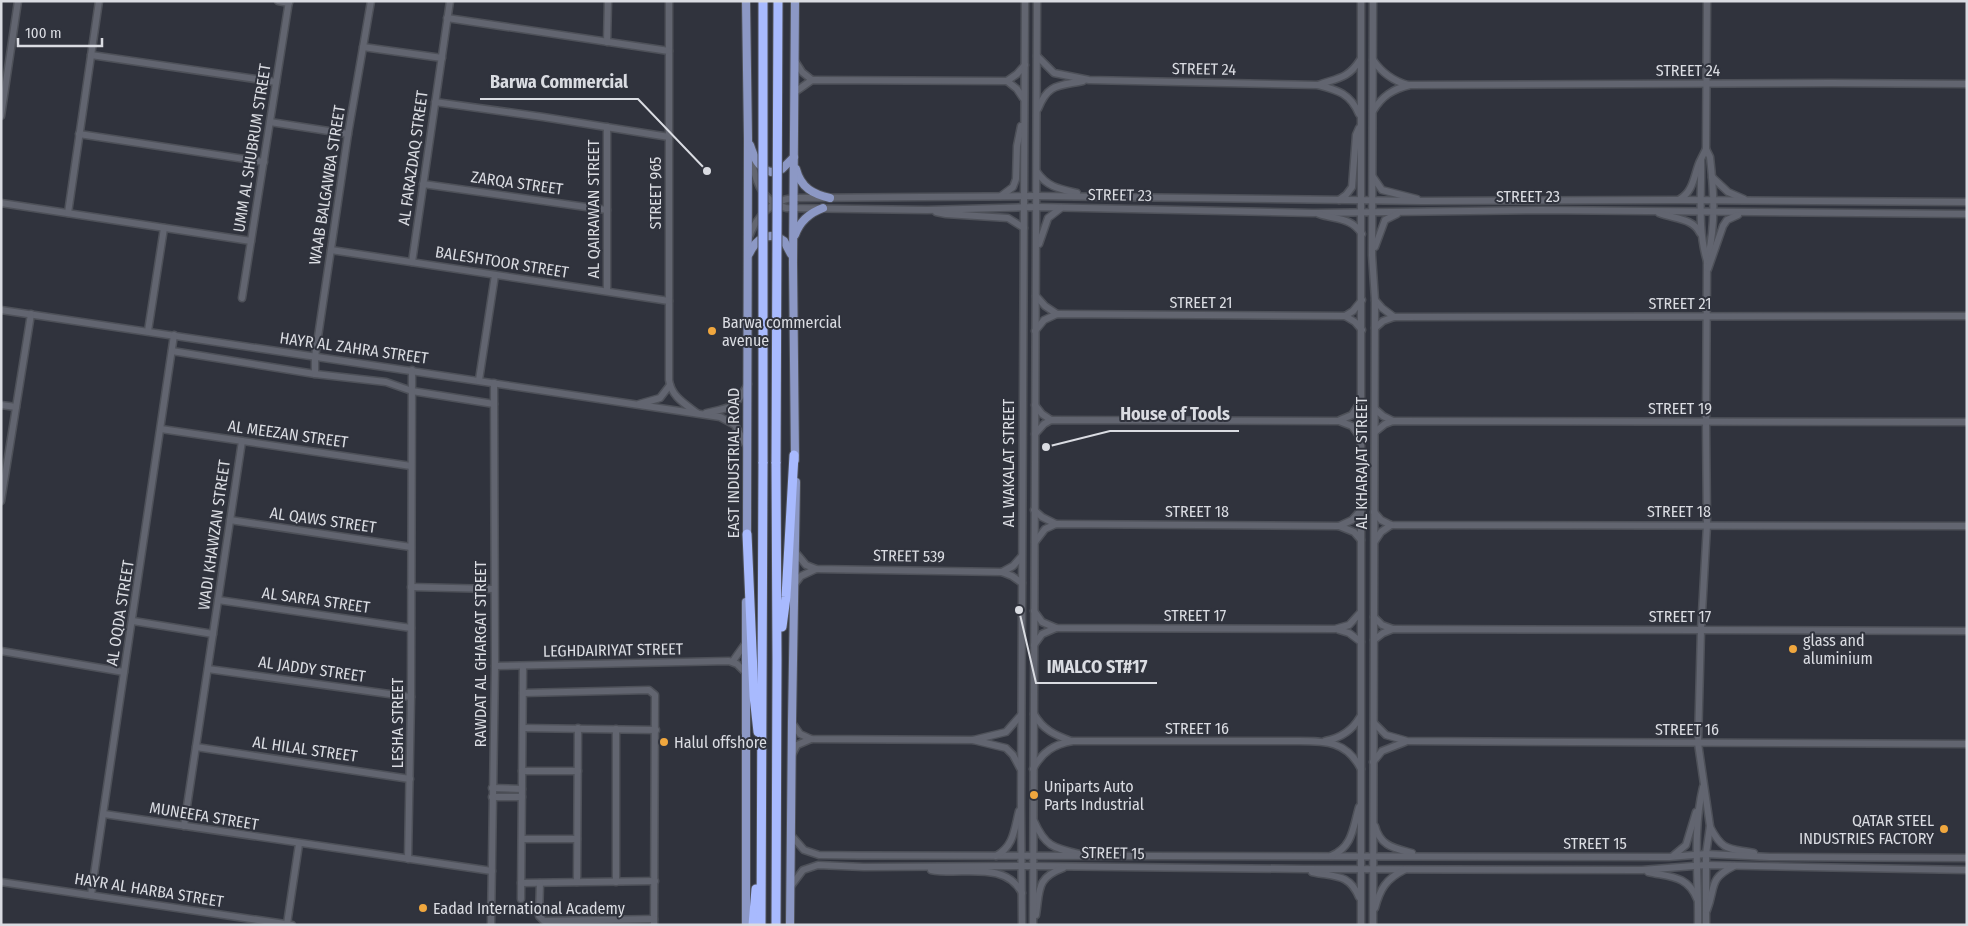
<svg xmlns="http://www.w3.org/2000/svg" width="1968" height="926" viewBox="0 0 1968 926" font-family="'Fira Sans Condensed',sans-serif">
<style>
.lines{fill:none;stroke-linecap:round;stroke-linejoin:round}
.minor-casing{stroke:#4e5159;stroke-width:9}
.major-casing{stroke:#4e5159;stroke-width:10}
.highway-casing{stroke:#4e5159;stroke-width:11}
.minor{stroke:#626570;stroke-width:6}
.major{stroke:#8c98c5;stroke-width:8}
.highway{stroke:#a8bafe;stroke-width:9}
.highway-bridge-casing{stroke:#4e5159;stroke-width:11;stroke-linecap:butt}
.highway-bridge{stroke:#a8bafe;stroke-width:9}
.poi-dot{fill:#f0a73e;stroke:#30333d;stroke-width:2}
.labels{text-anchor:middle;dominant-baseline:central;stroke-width:4;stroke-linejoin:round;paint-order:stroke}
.street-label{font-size:16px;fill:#dadce2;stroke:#30333d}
.poi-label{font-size:16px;fill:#dadce2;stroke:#30333d;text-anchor:start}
.leader{fill:none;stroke:#dadce2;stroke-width:2}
.callout-dot{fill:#dadce2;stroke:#30333d;stroke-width:2}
.callout-label{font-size:18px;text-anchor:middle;font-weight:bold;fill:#dadce2;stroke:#30333d;stroke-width:4;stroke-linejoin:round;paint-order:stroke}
</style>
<rect width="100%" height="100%" fill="#30333d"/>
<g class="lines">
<defs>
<g id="minor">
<path d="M278,1L289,3"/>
<path d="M669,1V380C671,396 685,404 697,413"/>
<path d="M447,18L669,51"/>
<path d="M607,42L608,1"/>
<path d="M363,47L442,58"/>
<path d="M91,55L276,82"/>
<path d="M1037,56L1054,73L1089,80L1318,85C1337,90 1350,93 1359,114"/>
<path d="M1373,60C1382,73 1393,81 1408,85"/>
<path d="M795,61L802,72L812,80"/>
<path d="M1007,81L1017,89L1023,98"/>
<path d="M1318,85C1337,78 1348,79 1360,60"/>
<path d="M795,92L812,80L1007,81L1017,74L1025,65"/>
<path d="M435,102L543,117L669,137"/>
<path d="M1038,109C1048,83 1059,86 1083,81"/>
<path d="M1373,111C1382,96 1393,89 1410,85L1831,83L1967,84"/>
<path d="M1,116L18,1"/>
<path d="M270,122L348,134"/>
<path d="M79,134L264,162"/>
<path d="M1706,149L1710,157C1714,192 1716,226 1707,261L1706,422L1707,525L1701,630L1698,743L1710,826L1706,854V925"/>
<path d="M750,152C754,176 759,201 786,208L927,210L1037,207L1313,213L1540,210L1967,214"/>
<path d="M1037,172C1047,187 1060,189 1077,193"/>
<path d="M1373,177L1382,190L1417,199"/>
<path d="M1712,177L1728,192L1744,199"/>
<path d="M423,184L607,210"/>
<path d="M1001,196L1013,187L1016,179L1017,146L1021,126"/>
<path d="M1680,199C1694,191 1694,174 1700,161"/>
<path d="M1339,200L1346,195L1352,187L1356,135L1359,128"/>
<path d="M1,203L251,241"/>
<path d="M936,212L946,214L1008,218L1024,228"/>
<path d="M68,213L99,1"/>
<path d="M1659,213C1674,219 1693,218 1700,233"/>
<path d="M1319,214C1336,220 1351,217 1362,234"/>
<path d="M749,237C756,217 772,200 793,198L1037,196L1423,201L1678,200L1967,202"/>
<path d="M1039,244L1048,218L1061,208"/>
<path d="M1375,247L1385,220L1397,214"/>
<path d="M331,250L669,301"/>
<path d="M1707,261C1697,228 1702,193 1701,159L1706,149L1707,1"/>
<path d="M412,262L450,1"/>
<path d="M1708,269L1723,226L1727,220L1738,215"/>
<path d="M607,291V127"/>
<path d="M1036,296L1045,306L1057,314"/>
<path d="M242,298L289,1"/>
<path d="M1375,300L1382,308L1394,317"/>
<path d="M1,310L720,417L735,425L747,447"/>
<path d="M1345,316L1353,311L1362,300"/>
<path d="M1375,328L1383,321L1394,317L1967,316"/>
<path d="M148,331L164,228"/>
<path d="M1035,331L1044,320L1057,314L1345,316L1355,322L1362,330"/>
<path d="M172,351L315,374L386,382L412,391L494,404"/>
<path d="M315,374V357L348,134L371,1"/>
<path d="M479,380L495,275"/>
<path d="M639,404L660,398L670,385"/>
<path d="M1,405L16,407"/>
<path d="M1035,405L1042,414L1051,420"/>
<path d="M1375,409L1383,416L1393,421"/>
<path d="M706,413C734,406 733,411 748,384"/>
<path d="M1340,420L1352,415L1361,401"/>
<path d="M161,429L411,466"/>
<path d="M1375,432L1385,424L1393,421L1967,422"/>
<path d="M1035,434L1044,424L1051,420L1339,421L1352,426L1362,440"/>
<path d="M1,501L31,314"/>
<path d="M1034,510L1042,517L1056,524"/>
<path d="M1374,512L1381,520L1391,525L1967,526"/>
<path d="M230,520L411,547"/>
<path d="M1339,526L1354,532L1361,540"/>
<path d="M1375,541L1381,532L1391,525"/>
<path d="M1035,542L1045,529L1056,524L1339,526L1352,520L1361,510"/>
<path d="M796,553L806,565L816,569L1002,572L1012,576L1022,583"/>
<path d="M1002,572L1013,566L1021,557"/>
<path d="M794,585L801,576L816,569"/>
<path d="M411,587L494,589"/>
<path d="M218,600L411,628"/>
<path d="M1034,611L1042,622L1056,628L1335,629L1349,625L1360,613"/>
<path d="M1374,617L1382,625L1393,629"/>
<path d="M133,621L213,634"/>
<path d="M1339,630L1349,633L1361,642"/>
<path d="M1374,640L1383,633L1393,629L1967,631"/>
<path d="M1034,645L1042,634L1056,628"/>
<path d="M1,651L124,672"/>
<path d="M733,661L745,644"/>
<path d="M495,666L729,661L737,664L746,673"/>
<path d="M208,669L411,697"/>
<path d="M523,693L649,690L655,695L654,925"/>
<path d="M1034,714C1043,730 1055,735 1071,741"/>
<path d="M1374,723L1386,735L1407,741L1967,744"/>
<path d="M793,724L800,734L811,739L973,740L1006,732L1021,715"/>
<path d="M523,728L656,730"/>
<path d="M973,740L1006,748L1013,755L1020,768"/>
<path d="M1325,741C1341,738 1352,731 1360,717"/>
<path d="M196,747L410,779"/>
<path d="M792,755L797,745L811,739"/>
<path d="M1373,762L1382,751L1405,742"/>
<path d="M1033,769C1042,752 1054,744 1073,741H1296C1324,741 1346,740 1361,769"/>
<path d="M522,771H578"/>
<path d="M492,788L522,789"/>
<path d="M492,797H522"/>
<path d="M104,814L492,871"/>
<path d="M1034,821C1045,846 1053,848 1079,854"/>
<path d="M184,826L242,441"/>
<path d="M1375,826C1380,846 1394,848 1412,853"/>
<path d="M1710,827C1723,852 1729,848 1754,853"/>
<path d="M791,835L804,850L819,855C1102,858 1385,855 1669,857L1706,854L1770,857L1967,858"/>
<path d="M522,839H577"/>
<path d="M1674,855L1686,845L1696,812"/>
<path d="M996,856C1014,846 1014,830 1019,811"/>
<path d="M1331,856C1353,847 1353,827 1359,807"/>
<path d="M408,859L411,697L412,370"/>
<path d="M931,870C961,876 1005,860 1022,893"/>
<path d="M1312,872C1334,877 1349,873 1359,897"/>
<path d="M1648,872C1669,877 1688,875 1697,899"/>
<path d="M1,882L292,925"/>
<path d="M577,882L578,728"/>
<path d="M616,882V729"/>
<path d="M521,883L655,881"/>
<path d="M540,883L539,916L544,921L654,919"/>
<path d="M791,886L803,870L818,865L864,867L1033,866L1304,869L1642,870L1706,865L1967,870"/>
<path d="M91,895L174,335"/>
<path d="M521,899L523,666"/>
<path d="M1375,908C1380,889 1386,879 1404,870"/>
<path d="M1707,910C1716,887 1708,879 1734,866"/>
<path d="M1036,915C1040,890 1036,878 1063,868"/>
<path d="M287,924L299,844"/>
<path d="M491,925L495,666L494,383"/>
<path d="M1022,925L1021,805L1025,1"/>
<path d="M1033,925L1037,1"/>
<path d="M1361,925V1"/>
<path d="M1373,925L1375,300L1372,255L1373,1"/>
<path d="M1698,925C1699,878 1692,833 1703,787"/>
</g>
<g id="major">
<path d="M746,1L748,139L747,538"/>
<path d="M750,145C754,157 758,168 771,172L782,169L794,157"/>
<path d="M796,169C801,188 813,194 830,198"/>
<path d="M795,235C800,221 809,213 823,208"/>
<path d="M749,254C756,239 769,230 784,241L791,254"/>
<path d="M795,460L793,263L795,1"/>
<path d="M746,925V602"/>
<path d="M790,925L792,721L796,482"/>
</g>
<g id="highway">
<path d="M747,534L754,696L758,732"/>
<path d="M782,627L786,597L794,455"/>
<path d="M753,925L756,889"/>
<path d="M761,925L763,462"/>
<path d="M776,925L777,660L776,462"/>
</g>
</defs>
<use href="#minor" class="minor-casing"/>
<use href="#major" class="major-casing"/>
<use href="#highway" class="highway-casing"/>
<use href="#minor" class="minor"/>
<use href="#major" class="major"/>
<use href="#highway" class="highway"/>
<defs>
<g id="highway-bridge">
<path d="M763,462V1"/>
<path d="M776,462L778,1"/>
</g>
</defs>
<use href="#highway-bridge" class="highway-bridge-casing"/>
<use href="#highway-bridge" class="highway-bridge"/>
</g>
<g class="poi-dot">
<circle cx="712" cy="331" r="5"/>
<circle cx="1793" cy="649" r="5"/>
<circle cx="664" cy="742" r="5"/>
<circle cx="1034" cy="795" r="5"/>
<circle cx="1944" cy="829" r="5"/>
<circle cx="423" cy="908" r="5"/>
</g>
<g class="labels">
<g class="street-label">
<text transform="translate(1204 69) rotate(1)">STREET 24</text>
<text x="1688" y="70">STREET 24</text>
<text transform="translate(252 148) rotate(-81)">UMM AL SHUBRUM STREET</text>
<text transform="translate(413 158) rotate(-82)">AL FARAZDAQ STREET</text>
<text transform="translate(517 183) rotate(8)">ZARQA STREET</text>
<text transform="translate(327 185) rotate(-81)">WAAB BALGAWBA STREET</text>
<text transform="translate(655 193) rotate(-90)">STREET 965</text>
<text transform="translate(1120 195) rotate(1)">STREET 23</text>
<text x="1528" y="196">STREET 23</text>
<text transform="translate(593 209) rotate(-90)">AL QAIRAWAN STREET</text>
<text transform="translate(502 262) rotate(9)">BALESHTOOR STREET</text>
<text x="1201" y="302">STREET 21</text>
<text x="1680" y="303">STREET 21</text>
<text transform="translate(354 348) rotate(8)">HAYR AL ZAHRA STREET</text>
<text x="1680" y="408">STREET 19</text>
<text transform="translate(288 434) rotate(8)">AL MEEZAN STREET</text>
<text transform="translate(733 463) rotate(-90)">EAST INDUSTRIAL ROAD</text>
<text transform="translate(1008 463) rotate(-90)">AL WAKALAT STREET</text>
<text transform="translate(1361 463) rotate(-90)">AL KHARAJAT STREET</text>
<text x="1197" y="511">STREET 18</text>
<text x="1679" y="511">STREET 18</text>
<text transform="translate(323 520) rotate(8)">AL QAWS STREET</text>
<text transform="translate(214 535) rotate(-82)">WADI KHAWZAN STREET</text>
<text transform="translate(909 556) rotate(1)">STREET 539</text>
<text transform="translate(316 600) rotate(8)">AL SARFA STREET</text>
<text transform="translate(120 613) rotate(-81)">AL OQDA STREET</text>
<text x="1195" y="615">STREET 17</text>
<text x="1680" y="616">STREET 17</text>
<text transform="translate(613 650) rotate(-1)">LEGHDAIRIYAT STREET</text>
<text transform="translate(480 654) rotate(-90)">RAWDAT AL GHARGAT STREET</text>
<text transform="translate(312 669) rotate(8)">AL JADDY STREET</text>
<text transform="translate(397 723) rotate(-90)">LESHA STREET</text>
<text x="1197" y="728">STREET 16</text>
<text x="1687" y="729">STREET 16</text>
<text transform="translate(305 749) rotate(8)">AL HILAL STREET</text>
<text transform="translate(204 816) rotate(9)">MUNEEFA STREET</text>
<text x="1595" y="843">STREET 15</text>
<text transform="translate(1113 853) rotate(1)">STREET 15</text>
<text transform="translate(149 890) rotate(9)">HAYR AL HARBA STREET</text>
</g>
<g class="poi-label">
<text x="722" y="322">Barwa commercial<tspan x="722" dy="18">avenue</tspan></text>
<text x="1803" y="640">glass and<tspan x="1803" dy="18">aluminium</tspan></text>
<text x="674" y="742">Halul offshore</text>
<text x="1044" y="786">Uniparts Auto<tspan x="1044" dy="18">Parts Industrial</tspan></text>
<text x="1934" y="820" text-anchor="end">QATAR STEEL<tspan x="1934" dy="18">INDUSTRIES FACTORY</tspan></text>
<text x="433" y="908">Eadad International Academy</text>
</g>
</g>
<path class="leader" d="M707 171L638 99H480M1046 447L1110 431H1239M1019 610L1036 683H1157"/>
<g class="callout-dot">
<circle cx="707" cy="171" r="5"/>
<circle cx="1046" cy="447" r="5"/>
<circle cx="1019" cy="610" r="5"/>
</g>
<g class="callout-label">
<text x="559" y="88">Barwa Commercial</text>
<text x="1175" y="420">House of Tools</text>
<text x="1097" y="673">IMALCO ST#17</text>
</g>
<rect width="1968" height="926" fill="none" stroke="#dadce2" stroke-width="5"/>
<path d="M18 38v8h84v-8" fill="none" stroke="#dadce2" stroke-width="2.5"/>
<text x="25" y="38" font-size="15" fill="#dadce2" stroke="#30333d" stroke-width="4" paint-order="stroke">100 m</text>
</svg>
